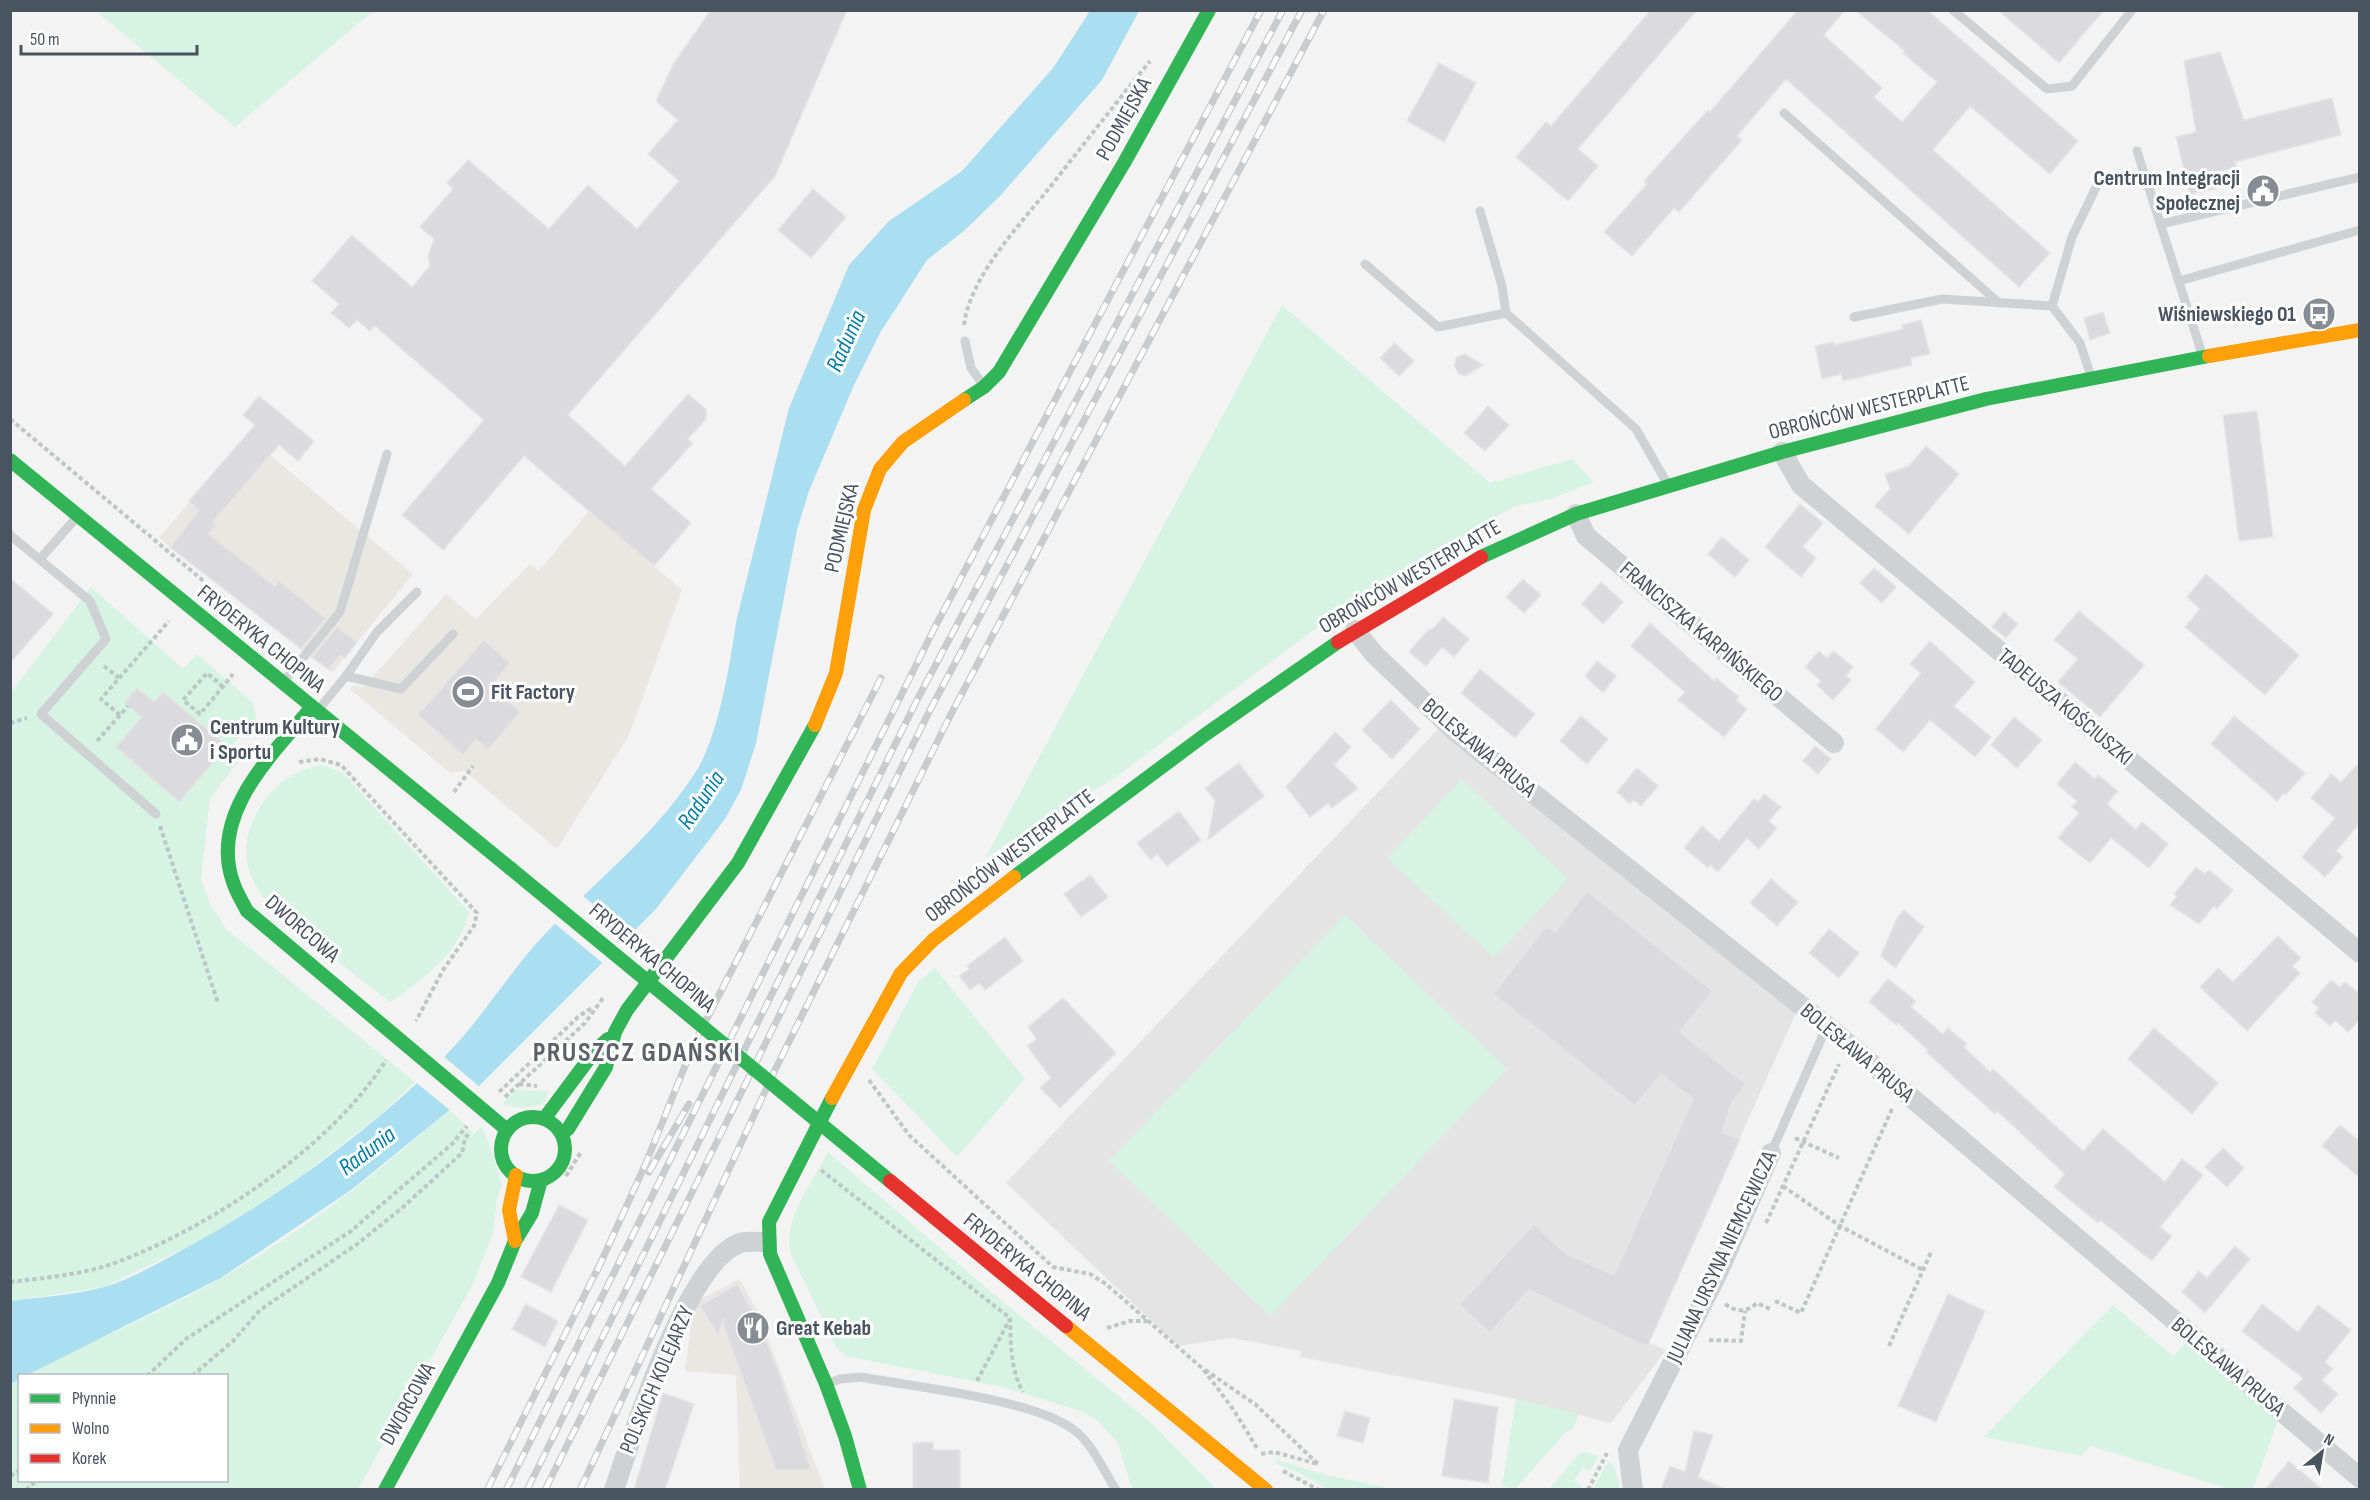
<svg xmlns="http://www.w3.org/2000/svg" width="2370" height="1500" viewBox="0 0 2370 1500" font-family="'Sofia Sans Condensed',sans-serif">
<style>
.commercial{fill:#e8e7e2}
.education{fill:#e5e4e5}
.green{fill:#d7f3e3}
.water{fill:#aadff2}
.pier{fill:#f4f3f3}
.building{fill:#dbdbdd;stroke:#e5e5e6;stroke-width:1.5}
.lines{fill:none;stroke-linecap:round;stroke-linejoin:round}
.path{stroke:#bcc8c5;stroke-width:4;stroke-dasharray:4.5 3;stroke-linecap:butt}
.lane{stroke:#cfd2d4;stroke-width:9}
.street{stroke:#cfd2d4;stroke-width:20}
.fast{stroke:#30b455;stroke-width:14}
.slow{stroke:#ff9f0a;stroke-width:14}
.jam{stroke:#e5322d;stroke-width:14}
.rail-casing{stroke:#cacbcd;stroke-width:7}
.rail{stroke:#fff;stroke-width:4.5;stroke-dasharray:14;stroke-linecap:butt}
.fast-bridge{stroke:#30b455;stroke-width:14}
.jam-bridge{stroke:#e5322d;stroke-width:14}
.labels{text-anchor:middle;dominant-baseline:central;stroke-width:6;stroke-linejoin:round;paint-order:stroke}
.street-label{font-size:22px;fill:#495461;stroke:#fff}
.poi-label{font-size:22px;font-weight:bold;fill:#495461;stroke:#fff;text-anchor:start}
.water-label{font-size:24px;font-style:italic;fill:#047ea9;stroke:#fff}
.district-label{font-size:28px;font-weight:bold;letter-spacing:1.5px;fill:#5e6268;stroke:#fff}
</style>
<rect width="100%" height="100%" fill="#f4f3f3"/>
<g class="commercial">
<path d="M246,435L413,574L332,673L159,538Z"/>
<path d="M589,511L682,590L629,735L557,849L465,771L450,773L350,689L352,686L364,687L446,594L476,619L530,564L539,571Z"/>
<path d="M739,1279L757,1310L825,1489H740L736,1375L685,1371L694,1303Z"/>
</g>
<path class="education" d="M1439,728L1796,1013L1648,1342L1666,1350L1611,1423L1516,1399L1300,1357L1301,1351L1232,1338L1178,1346L1006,1183Z"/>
<g class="green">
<path d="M96,11H373L235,127Z"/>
<path d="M1282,305L1490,483L1572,459L1594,482L1553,498L1513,507L1342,609L1116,777L985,858Z"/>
<path d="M91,587L183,669L197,654L253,703L256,718L230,748L241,758L210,798L201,879L210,904L226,929L415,1082L379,1116L277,1194L198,1242L104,1287L11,1301L10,694Z"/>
<path d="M322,765L342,772L469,912C462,950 421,982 390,1002C367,984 344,966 321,949C276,915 222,874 258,811C271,786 295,769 322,765Z"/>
<path d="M1462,779L1568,879L1494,958L1387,858Z"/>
<path d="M1345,915L1507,1069L1270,1316L1109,1161Z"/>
<path d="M935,968L1025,1079L957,1157L872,1069L918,982Z"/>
<path d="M516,1090L549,1091L544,1103C530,1109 516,1109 502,1104Z"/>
<path d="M449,1109L474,1134L481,1127C489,1138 497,1170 502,1185L497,1198L493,1233L473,1284L358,1489L11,1490V1384L19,1379L20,1480H226V1376L27,1375C91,1341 159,1314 222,1278C303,1231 380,1172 449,1109Z"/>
<path d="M828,1152L991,1292L1150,1422L1216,1489H1132L1118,1443L1097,1420L1080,1411L1003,1387L845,1356L836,1347L791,1255C782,1219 812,1183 828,1152Z"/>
<path d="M2113,1305L2173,1356L2188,1341L2278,1420L2253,1489H2230L2091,1446L2081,1456L1984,1437Z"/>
<path d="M1516,1399L1579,1414L1573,1429L1565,1433L1515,1489L1502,1486Z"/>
<path d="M1586,1452L1598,1457L1590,1471L1583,1467L1574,1481L1582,1486L1580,1489H1549L1580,1453Z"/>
<path d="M1274,1459L1326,1475L1394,1489H1327L1300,1473L1278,1465Z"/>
<path d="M1608,1462L1614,1465L1620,1489H1593Z"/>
</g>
<path class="water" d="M1090,11H1139L1102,80L1000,196L965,230L927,260L880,333L854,385L809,491L797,530L756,743L741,790L725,819L656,909L479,1086L351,1190L221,1278L27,1375L20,1376L19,1379L11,1384V1301C41,1297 74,1295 104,1287C129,1280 153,1266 175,1254C269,1204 370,1132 445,1056C479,1022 503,982 534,946C586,888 652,840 695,773C718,738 730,665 736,622L789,408L849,265L889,221L962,171L1053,68Z"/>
<g class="pier">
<path d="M582,895L633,938L605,965L554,923Z"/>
<path d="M442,1055L481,1088L451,1111L413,1080Z"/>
</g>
<g class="building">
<path d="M711,10H847L775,176L568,415L625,466L688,394L706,409V419L688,439L693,443L651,489L691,523L654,566L524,456L443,550L402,515L484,420L375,326L370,331L357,320L349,328L331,313L339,304L312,281L352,235L412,287L430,266L428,256L434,239L420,227L453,189L447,183L468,160L549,229L588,185L637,229L679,181L648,154L678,120L656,101L674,63Z"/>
<path d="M1651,10H1697L1578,149L1598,166L1568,201L1516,157L1546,122L1551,126Z"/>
<path d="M1798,10H1845L1824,35L1882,88L1874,97L1902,122L1937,82L1903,53L1905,51L1855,10H1927L2078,141L2050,174L1970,106L1933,150L2050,253L2019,287L1786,79L1737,136L1742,140L1679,212L1674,208L1632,256L1604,232L1647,184L1644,181L1708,110L1710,112Z"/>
<path d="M1998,10H2104L2059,63Z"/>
<path d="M2220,52L2244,120L2332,98L2341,135L2235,162L2236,168L2215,172L2219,188L2190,194L2176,137L2196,132L2184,61Z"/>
<path d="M1439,63L1476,83L1444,142L1407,121Z"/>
<path d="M813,189L846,217L811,258L778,230Z"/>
<path d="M2103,312L2110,333L2090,340L2084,318Z"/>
<path d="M1921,320L1930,354L1911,358L1912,365L1843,381L1841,374L1822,379L1815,346L1834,342V345L1903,329L1902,325Z"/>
<path d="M1395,343L1414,361L1399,376L1380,358Z"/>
<path d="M1465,354L1483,365L1465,376L1458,373L1454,365L1457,357Z"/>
<path d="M259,396L314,441L298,461L279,445L213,522L217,524L209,534L275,586L279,581L326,618L301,649L170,547L199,510L189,501L255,425L243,415Z"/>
<path d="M1488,406L1509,425L1485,451L1464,433Z"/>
<path d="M2257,411L2273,537L2239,541L2223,415Z"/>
<path d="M1926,446L1959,474L1909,534L1875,506L1890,489L1885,474L1909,466Z"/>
<path d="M1800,504L1823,523L1803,547L1816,558L1801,577L1765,547Z"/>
<path d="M1722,537L1749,560L1735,577L1708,554Z"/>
<path d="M1874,568L1896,587L1882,603L1860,583Z"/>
<path d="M2206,574L2299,655L2265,695L2185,627L2200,609L2187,597Z"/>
<path d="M10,578L53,614L10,663Z"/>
<path d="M1523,579L1541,595L1524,613L1506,597Z"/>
<path d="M1601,582L1623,602L1603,624L1582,604Z"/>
<path d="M2079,611L2144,665L2100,717L2058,682L2078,659L2054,640Z"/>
<path d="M2004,612L2018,624L2006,638L1992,627Z"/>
<path d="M1443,617L1469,639L1454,657L1442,647L1426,666L1409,652L1426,632L1434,628Z"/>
<path d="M1650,623L1714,681L1716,678L1739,697L1736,700L1747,709L1724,737L1678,700L1685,692L1631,646Z"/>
<path d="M337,627L357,642L345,658L341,655L328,669L312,657Z"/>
<path d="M484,640L510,663L491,686L520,712L488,750L476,739L463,755L418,715Z"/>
<path d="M1930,641L1975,682L1954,706L1991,737L1975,757L1930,720L1903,752L1876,729L1921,673L1910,664Z"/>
<path d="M1819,651L1827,658L1834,651L1853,667L1846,676L1851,680L1833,700L1817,685L1821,681L1805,667Z"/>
<path d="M1597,661L1616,676L1603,693L1585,676Z"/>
<path d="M1480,669L1535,714L1515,738L1461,693Z"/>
<path d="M137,688L154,702L163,692L227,746L179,802L116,747L142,717L124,703Z"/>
<path d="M1391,700L1420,729L1392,759L1362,730Z"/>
<path d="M1581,716L1608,739L1587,764L1560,741Z"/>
<path d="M2234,716L2305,773L2286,795L2284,793L2277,801L2211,744Z"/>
<path d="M2014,717L2042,740L2017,768L1991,745Z"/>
<path d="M1335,732L1351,747L1334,765L1358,788L1332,808L1328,803L1310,817L1286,787Z"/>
<path d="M1815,746L1831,759L1818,774L1803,761Z"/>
<path d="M2075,762L2095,779L2098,775L2118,791L2107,804L2136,830L2142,822L2168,844L2149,868L2111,838L2090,863L2058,838L2079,813L2072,807L2077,801L2057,784Z"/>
<path d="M2360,762V823L2336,851L2343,857L2325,877L2302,857L2335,818L2311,798L2331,774L2341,782Z"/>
<path d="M1239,763L1264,796L1208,840L1215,800L1205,788Z"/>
<path d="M1637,768L1658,786L1641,806L1634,800L1630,804L1617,792Z"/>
<path d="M1764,794L1781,807L1769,821L1777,828L1759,849L1747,838L1718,872L1710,865L1708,868L1684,848L1702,826L1719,841L1754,799L1758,802Z"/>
<path d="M1179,811L1201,840L1167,866L1157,854L1151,860L1137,843Z"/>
<path d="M2196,867L2205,874L2209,870L2233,890L2217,909L2214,906L2199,924L2170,905L2177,896L2174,894Z"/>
<path d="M1090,875L1108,897L1081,917L1064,894Z"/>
<path d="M1771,879L1798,902L1777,926L1750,903Z"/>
<path d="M1587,891L1713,991L1680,1032L1746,1084L1732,1102L1722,1132L1740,1139L1647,1347L1529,1290L1490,1333L1459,1305L1534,1224L1565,1253L1614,1275L1693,1099L1661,1074L1635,1106L1493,994L1546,926L1555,932Z"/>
<path d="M1904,910L1924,927L1895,968L1881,956L1897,918Z"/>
<path d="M1829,929L1859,953L1839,978L1809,953Z"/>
<path d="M2278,936L2301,958L2292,966L2300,973L2247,1031L2200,987L2218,968L2233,982Z"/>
<path d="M1005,937L1023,961L985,990L979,983L970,990L959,976L969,969L967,966Z"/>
<path d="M1888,979L1916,1001L1911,1007L1943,1034L1948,1028L1967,1044L1964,1047L1990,1072L1993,1069L2083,1151L2103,1129L2165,1182L2182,1159L2203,1175L2160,1227L2172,1236L2152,1261L2100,1220L2098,1223L2054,1187L2065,1174L1997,1111L1995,1114L1926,1052L1928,1050L1898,1023L1896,1025L1869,1002Z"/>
<path d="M2331,980L2340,987L2345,982L2360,994V1019L2348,1032L2335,1020L2330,1026L2315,1013L2319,1008L2312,1002Z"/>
<path d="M1063,998L1116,1053L1060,1108L1040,1088L1051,1078L1027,1046L1037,1039L1028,1027Z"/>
<path d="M2154,1028L2218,1083L2192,1114L2128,1059Z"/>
<path d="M2340,1125L2360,1142V1178L2322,1146Z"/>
<path d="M2223,1148L2244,1168L2227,1187L2205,1167Z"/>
<path d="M559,1205L588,1220L551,1292L521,1277Z"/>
<path d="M2235,1246L2250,1259L2205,1313L2182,1292L2199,1271L2207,1278Z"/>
<path d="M737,1284L753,1311L777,1367L811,1470H776L724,1327V1318L718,1335L700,1306Z"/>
<path d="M1948,1294L1985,1311L1936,1422L1898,1406Z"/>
<path d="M526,1304L558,1321L545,1347L512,1329Z"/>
<path d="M2262,1304L2298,1332L2318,1305L2351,1330L2325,1362L2333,1369L2322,1380L2338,1394L2321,1413L2294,1388L2303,1378L2242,1331Z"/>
<path d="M663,1393L694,1404L665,1490H634Z"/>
<path d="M1454,1399L1498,1407L1488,1483L1442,1476Z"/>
<path d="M1345,1411L1370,1418L1363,1443L1337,1436Z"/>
<path d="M1694,1431L1713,1435L1698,1477L1727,1490H1661L1670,1466L1685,1472Z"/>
<path d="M933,1442V1450H960V1490H913V1443Z"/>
<path d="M2289,1461L2323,1490H2265Z"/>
</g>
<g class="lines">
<g class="path">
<path d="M964,325C970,276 1020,225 1050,187C1083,145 1116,103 1150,61"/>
<path d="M10,419L249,619"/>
<path d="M104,666L119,678"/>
<path d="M223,687L207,673L183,700L200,714C211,701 222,688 233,674"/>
<path d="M120,715L101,699L169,621"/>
<path d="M10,723L27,718"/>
<path d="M97,741L128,706"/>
<path d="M299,762L320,759L341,765L477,913L474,926L443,970L416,1021"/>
<path d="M454,792L473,766"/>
<path d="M160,826L218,1003"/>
<path d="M869,1080L909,1135L1053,1267L1090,1274L1106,1284L1203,1369L1233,1409L1257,1448"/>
<path d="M519,1084L537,1086"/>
<path d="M499,1092L578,1017L593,1007"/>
<path d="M505,1097L585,1023L603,998"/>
<path d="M1795,1138L1839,1158"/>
<path d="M821,1170L1010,1318C1011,1343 1010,1369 1023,1392"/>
<path d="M566,1176L581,1152"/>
<path d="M1783,1186L1840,1226L1923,1270"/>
<path d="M1766,1223L1839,1064"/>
<path d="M10,1282C43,1278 78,1275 109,1265C206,1231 332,1147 386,1060"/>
<path d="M1775,1301L1801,1313L1892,1109"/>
<path d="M1725,1304C1736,1312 1746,1313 1757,1303L1770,1309"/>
<path d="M1107,1328L1130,1321H1147"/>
<path d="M1709,1340L1741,1341L1745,1311"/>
<path d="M1889,1346L1932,1250"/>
<path d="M1205,1370L1255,1404L1319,1465"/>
<path d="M147,1376L186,1339L351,1231L452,1144L467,1126"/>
<path d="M192,1376L233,1341L260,1310L356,1245L402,1208L462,1153L465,1138L470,1132"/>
<path d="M977,1381L1010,1319"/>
<path d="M1261,1454L1274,1452L1318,1464"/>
<path d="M1283,1471L1319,1490"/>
<path d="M10,1476L20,1470"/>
<path d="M26,1490L37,1480"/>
<path d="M1588,1490L1607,1453"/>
</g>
<g class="lane">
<path d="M1953,10L2047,89L2072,86L2132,10"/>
<path d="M1784,113L1999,303"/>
<path d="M2137,151L2202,354"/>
<path d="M1480,211L1502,286L1506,313L1636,429L1667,483"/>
<path d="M2161,224L2360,177"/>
<path d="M1365,264L1438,327L1506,313"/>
<path d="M2179,281L2360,230"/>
<path d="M1854,317L1942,299L2052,306"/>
<path d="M965,341L971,368L983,385"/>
<path d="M2091,376L2080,343L2052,306L2072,237L2101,177"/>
<path d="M10,535L90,601L106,639L41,714L156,814"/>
<path d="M40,559L76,518"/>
<path d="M346,676L377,632L417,592"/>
<path d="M284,681L340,612L387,454"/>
<path d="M318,710L346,676L401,689L453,634"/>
<path d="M1771,1153L1827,1026"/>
<path d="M829,1383L840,1379L861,1377C914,1387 1033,1399 1074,1430C1093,1444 1103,1470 1116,1490"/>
</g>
<g class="street">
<path d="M1782,452L1801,485L2360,953"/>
<path d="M1576,514L1586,536L1834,743"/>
<path d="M1355,630L1374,654L1457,733L1827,1026L2360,1478"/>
<path d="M614,1490C632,1437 687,1261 740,1243C748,1241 759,1242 767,1242"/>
<path d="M1633,1490L1628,1450L1717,1275L1771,1153"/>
</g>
<g class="fast">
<path d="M964,400L984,387L999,372L1124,163L1209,10"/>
<path d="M10,460L510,868"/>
<path d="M1481,557L1576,514L1782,452L1986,399L2209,356"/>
<path d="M311,708C272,755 209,814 233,882C236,892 242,901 247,911L507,1130"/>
<path d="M1014,877L1206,734L1338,642"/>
<path d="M832,1098L769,1222L770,1254L826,1384L845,1436L860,1490"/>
<circle cx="533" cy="1149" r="32"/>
<path d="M544,1119L594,1052L608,1039"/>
<path d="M562,1133L568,1129L606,1067L615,1032L627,1010L738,863L815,725"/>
<path d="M385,1490L498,1283L515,1241L532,1213L541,1180"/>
</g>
<g class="slow">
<path d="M2209,356L2360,330"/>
<path d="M815,725L836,673L864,510L880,469L903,442L964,400"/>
<path d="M832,1098L901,973L933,940L1014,877"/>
<path d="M515,1241L509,1210L516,1175"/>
<path d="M1066,1326L1266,1490"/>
</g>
<path class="jam" d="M1338,642L1481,557"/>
<defs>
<g id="rail">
<path d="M649,1172L689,1104"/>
<path d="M597,1271L646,1163L693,1046L881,678"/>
<path d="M487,1490L600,1264"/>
<path d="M506,1490L936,625L1261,10"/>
<path d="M527,1490L917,700L1283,10"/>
<path d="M545,1490L929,712L1302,10"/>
<path d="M580,1490L775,1070L951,714L1324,10"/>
</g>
</defs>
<use href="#rail" class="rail-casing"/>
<use href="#rail" class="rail"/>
<path class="fast-bridge" d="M510,868L890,1181"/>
<path class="jam-bridge" d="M890,1181L1066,1326"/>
</g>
<defs>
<symbol id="civic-disc" viewBox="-11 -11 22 22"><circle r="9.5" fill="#858c94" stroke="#fff"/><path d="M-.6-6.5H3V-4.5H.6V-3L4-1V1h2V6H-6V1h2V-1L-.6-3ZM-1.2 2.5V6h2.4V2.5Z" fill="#fff"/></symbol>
<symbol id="bus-disc" viewBox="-11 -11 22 22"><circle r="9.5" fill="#858c94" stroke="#fff"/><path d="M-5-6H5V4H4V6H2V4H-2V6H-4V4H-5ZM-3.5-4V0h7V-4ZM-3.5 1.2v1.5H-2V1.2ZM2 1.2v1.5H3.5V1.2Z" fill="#fff"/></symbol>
<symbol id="stadium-disc" viewBox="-11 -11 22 22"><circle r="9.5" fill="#858c94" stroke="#fff"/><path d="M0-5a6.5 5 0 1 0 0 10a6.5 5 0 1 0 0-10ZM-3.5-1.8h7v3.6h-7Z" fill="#fff"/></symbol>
<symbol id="restaurant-disc" viewBox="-11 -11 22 22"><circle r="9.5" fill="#858c94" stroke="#fff"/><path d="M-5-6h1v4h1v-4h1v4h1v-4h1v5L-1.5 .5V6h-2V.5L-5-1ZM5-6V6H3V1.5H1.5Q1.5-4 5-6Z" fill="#fff"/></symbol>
</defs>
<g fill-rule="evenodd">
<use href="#civic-disc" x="2244" y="172" width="38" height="38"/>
<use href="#bus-disc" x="2300" y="295" width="38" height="38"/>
<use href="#stadium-disc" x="449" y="673" width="38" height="38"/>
<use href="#civic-disc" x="168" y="721" width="38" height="38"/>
<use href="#restaurant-disc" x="734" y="1309" width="38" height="38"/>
</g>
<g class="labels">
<g class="street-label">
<text transform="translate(1124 119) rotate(-61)">PODMIEJSKA</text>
<text transform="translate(1869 408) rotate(-14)">OBROŃCÓW WESTERPLATTE</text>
<text transform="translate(842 528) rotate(-77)">PODMIEJSKA</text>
<text transform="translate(1410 577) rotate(-30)">OBROŃCÓW WESTERPLATTE</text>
<text transform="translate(1701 632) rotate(40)">FRANCISZKA KARPIŃSKIEGO</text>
<text transform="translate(261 639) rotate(39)">FRYDERYKA CHOPINA</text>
<text transform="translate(2065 707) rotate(40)">TADEUSZA KOŚCIUSZKI</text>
<text transform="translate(1479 748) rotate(40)">BOLESŁAWA PRUSA</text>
<text transform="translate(1010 856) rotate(-37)">OBROŃCÓW WESTERPLATTE</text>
<text transform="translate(302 929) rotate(41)">DWORCOWA</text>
<text transform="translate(652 958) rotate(40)">FRYDERYKA CHOPINA</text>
<text transform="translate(1857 1053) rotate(40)">BOLESŁAWA PRUSA</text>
<text transform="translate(1722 1257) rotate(-65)">JULIANA URSYNA NIEMCEWICZA</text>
<text transform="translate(1027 1267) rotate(39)">FRYDERYKA CHOPINA</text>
<text transform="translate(2228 1367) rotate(40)">BOLESŁAWA PRUSA</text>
<text transform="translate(657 1380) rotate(-67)">POLSKICH KOLEJARZY</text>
<text transform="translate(408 1404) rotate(-61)">DWORCOWA</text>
</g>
<g class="poi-label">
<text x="2240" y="178" text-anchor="end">Centrum Integracji<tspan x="2240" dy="25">Społecznej</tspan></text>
<text x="2296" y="314" text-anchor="end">Wiśniewskiego 01</text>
<text x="491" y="692">Fit Factory</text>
<text x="210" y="727">Centrum Kultury<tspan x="210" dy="25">i Sportu</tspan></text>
<text x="776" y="1328">Great Kebab</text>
</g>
<g class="water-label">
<text transform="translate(846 341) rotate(-66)">Radunia</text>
<text transform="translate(701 800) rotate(-56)">Radunia</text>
<text transform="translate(367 1151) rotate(-37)">Radunia</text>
</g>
<g class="district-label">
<text x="637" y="1052">PRUSZCZ GDAŃSKI</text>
</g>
</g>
<rect width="2370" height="1500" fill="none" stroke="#495461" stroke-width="24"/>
<rect x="18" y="1374" width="210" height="108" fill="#ffffff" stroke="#b6bbc0" stroke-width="1.5"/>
<rect x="30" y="1394" width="30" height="9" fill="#30b455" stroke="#b6bbc0" stroke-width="1.5"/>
<text x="72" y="1404" font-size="18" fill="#495461">Płynnie</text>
<rect x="30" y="1424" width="30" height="9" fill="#ff9f0a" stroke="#b6bbc0" stroke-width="1.5"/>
<text x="72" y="1434" font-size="18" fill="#495461">Wolno</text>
<rect x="30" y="1454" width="30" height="9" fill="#e5322d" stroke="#b6bbc0" stroke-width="1.5"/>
<text x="72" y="1464" font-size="18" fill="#495461">Korek</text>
<g transform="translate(2322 1452) rotate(30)" stroke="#ffffff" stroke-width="4.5" paint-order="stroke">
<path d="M0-4.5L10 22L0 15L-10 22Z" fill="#495461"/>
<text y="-9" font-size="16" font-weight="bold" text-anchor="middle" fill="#495461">N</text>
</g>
<path d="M21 45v9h176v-9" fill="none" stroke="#495461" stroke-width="3"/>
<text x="30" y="45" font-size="18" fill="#495461" stroke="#ffffff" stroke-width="4.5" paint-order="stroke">50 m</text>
</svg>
